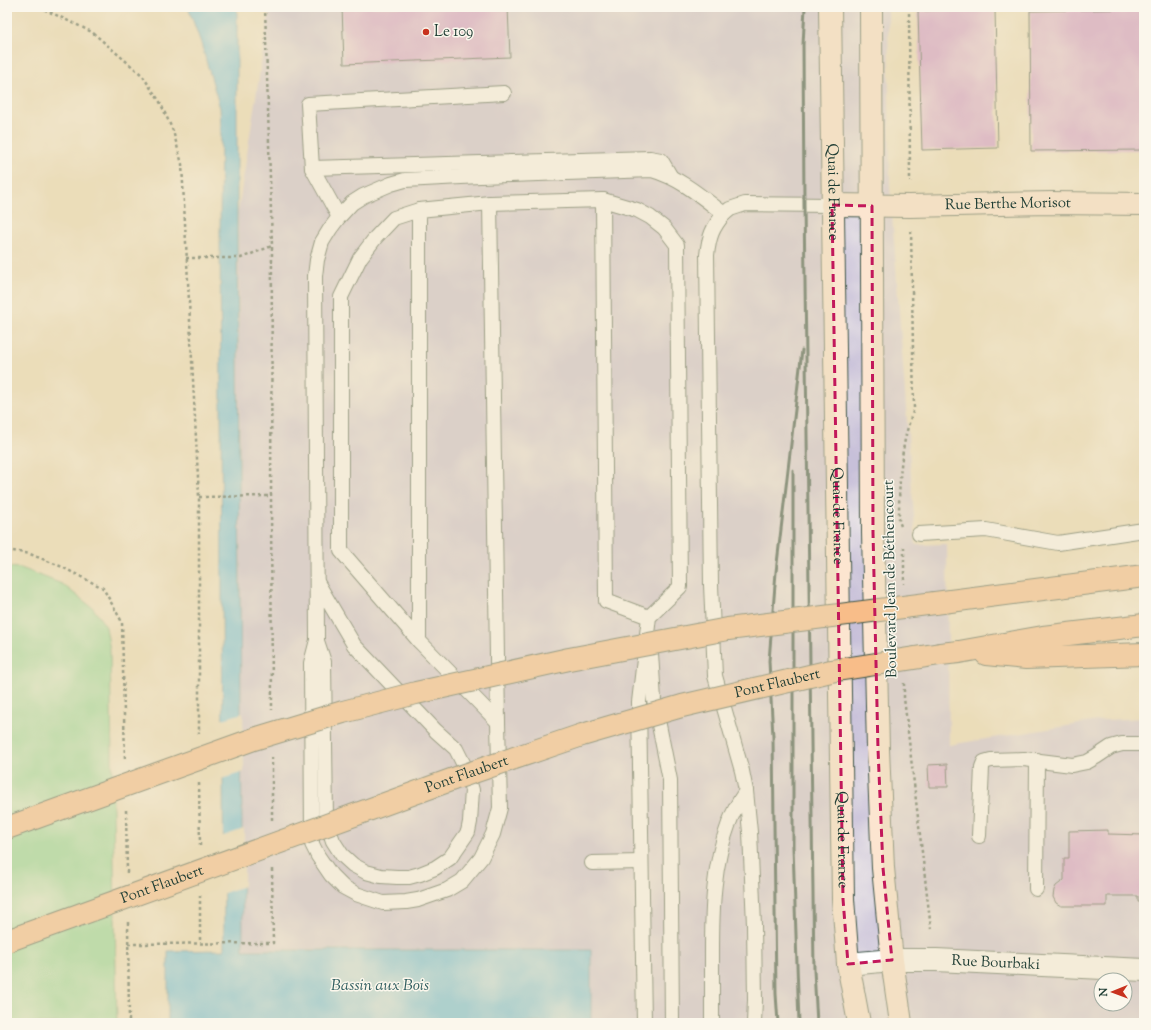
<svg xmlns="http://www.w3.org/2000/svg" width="1151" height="1030" viewBox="0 0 1151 1030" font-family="'Sorts Mill Goudy',serif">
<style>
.industrial{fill:#c7c0d9;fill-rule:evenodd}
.green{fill:#8bd997;stroke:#558b66}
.water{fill:#65c0e3;stroke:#427e8c}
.pier{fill:#ebddb9}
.building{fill:#cf95d1}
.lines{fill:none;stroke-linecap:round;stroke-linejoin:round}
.service-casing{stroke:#3e5548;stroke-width:16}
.tertiary-casing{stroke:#3e5548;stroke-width:24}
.secondary-casing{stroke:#3e5548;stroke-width:24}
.trunk-casing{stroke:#3e5548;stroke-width:24}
.path{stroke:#3e5548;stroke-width:2.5;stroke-dasharray:3 3;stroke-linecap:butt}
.service{stroke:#fff;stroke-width:14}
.tertiary{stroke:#fff;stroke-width:22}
.secondary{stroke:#fce5d0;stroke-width:22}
.trunk{stroke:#f8bd89;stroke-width:22}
.rail{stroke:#1f3d34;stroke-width:3}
.trunk-bridge-casing{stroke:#3e5548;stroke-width:24;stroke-linecap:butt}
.trunk-bridge{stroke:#f8bd89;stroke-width:22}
.marked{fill:none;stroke:#c2185b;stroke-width:3;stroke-dasharray:8 5;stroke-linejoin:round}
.poi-dot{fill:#c8321e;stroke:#fbf7ec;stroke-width:1.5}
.labels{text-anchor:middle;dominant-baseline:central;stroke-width:3;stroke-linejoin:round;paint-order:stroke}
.poi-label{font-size:15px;fill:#1f3d34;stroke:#fbf7ec;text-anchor:start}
.street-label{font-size:15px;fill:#1f3d34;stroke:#fbf7ec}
.water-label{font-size:16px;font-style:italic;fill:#305e60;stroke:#fbf7ec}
</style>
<rect width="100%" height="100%" fill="#fbf7ec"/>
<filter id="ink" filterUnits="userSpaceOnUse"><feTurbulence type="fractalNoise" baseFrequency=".025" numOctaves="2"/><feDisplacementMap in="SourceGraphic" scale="8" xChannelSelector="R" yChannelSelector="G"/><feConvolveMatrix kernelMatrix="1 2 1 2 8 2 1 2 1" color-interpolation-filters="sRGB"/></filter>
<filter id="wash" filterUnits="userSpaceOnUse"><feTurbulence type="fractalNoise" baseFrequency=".012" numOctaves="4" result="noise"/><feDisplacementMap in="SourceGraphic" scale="16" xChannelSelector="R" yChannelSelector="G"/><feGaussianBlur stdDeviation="0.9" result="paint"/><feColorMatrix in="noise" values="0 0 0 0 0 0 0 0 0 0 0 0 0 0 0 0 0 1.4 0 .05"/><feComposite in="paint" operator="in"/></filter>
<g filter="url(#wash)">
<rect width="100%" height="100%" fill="#ebddb9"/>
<path class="industrial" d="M270,7H888L890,186L916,545L947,544L949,745L1104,720L1144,718V1023H591L590,950L277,949L243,950L238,212ZM1101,980H1125V1004H1101Z"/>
<path class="green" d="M7,567L21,568L62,584L93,608L106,627L110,650L117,1023H7Z"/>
<path class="water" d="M188,7H237V232L243,950H591V1023H168V951L224,950L220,233L221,127L220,108L201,43Z"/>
<g class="pier">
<path d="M243,713L244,772L221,779L220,720Z"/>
<path d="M244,829V886L221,894V837Z"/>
</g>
<g id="blocks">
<g class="building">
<path d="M342,7H508L510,57L344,64Z"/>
<path d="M995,9L998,148L922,150L918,11Z"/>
<path d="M1144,9V150L1031,151L1030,11Z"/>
<path d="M947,764L948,787H929L928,765Z"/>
<path d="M1108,830V834L1144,835V902H1138V896H1107V906H1061L1056,903L1053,897L1054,890L1056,886L1064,880V858H1069V831Z"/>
</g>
</g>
</g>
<g filter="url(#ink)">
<use href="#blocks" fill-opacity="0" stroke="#3e5548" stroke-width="1"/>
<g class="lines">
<defs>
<g id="service">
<path d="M312,168L308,104L504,93"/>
<path d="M603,200L606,601L649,617"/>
<path d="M490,203L498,722L500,808L493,834L481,858L462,881L447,890L418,900L406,902L383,903L356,894L343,887L331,875L318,856L312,844L311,663L317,640L315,276L317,260L322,242L330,229L339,217L352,203L363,196L391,184L405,180L480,176L652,170C680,178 701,196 724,214L730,209L745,204L832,205"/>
<path d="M419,210L394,218L376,237L360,258L341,297V551L419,641"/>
<path d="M724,214C712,228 709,237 707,255L711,585L715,676L742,771L746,791L750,832L754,925L755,1000L754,1023"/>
<path d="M339,217L312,168L650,158L661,160L671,177"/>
<path d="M919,534L986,530L1058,543L1144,530"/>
<path d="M317,582L354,645L436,731L456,749L465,767L472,790L470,822L468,832L450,858L435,868L420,874L409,877H397L381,876L366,872L353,865L342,855L333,841L326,820L324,662L317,641"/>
<path d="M651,653L654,700L670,780L672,1023"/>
<path d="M498,722L419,641V210L490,203L603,200L637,210L650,217L664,228L677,245L680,587L649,617L639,702L644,1023"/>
<path d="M979,836L982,767L984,762L991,760L1024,759L1072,765L1087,762L1096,757L1111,747L1122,744H1144"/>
<path d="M592,863L641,862"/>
<path d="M1036,889L1037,760"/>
<path d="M712,1023C712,1000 712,976 712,953C712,909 713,865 729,823C733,812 739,801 746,791"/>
</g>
<g id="tertiary">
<path id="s1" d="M848,964L892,960H936L1144,970"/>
</g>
<g id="secondary">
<path id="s2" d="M830,7L843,899L848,964L859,1023"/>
<path d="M871,7L873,533L878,749L883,868L892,960L901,1023"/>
<path id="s3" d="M832,205L910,206L1052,203L1144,204"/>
</g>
<g id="trunk">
<path d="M935,603L1144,576"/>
<path d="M940,654L959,652L1043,637L1144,625"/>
<path d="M986,654L1026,658L1144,654"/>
</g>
</defs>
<use href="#service" class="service-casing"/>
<use href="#tertiary" class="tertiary-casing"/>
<use href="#secondary" class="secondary-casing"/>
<use href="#trunk" class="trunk-casing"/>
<g class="path">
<path d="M39,7L92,32L142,75L160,102L173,131L182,164L199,497V734"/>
<path d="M265,7L272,246L271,496L272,710"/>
<path d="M909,7L910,182"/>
<path d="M186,258H241L272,246"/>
<path d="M199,497L271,496"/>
<path d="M901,526L899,521C899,483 900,444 914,409L911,229"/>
<path d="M904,547V584"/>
<path d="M7,550L30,554L60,566L103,588L122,622L125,761"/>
<path d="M904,683V698L931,929"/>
<path d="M272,757V820"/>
<path d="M199,783L200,846"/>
<path d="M126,810L127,873"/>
<path d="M200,895V943"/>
<path d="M128,922L129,1023"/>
<path d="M128,944L273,943L272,869"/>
</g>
<use href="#service" class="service"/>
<use href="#tertiary" class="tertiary"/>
<use href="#secondary" class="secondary"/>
<use href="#trunk" class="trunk"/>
<g class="rail">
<path d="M805,7L803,45L804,205L814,970L817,1023"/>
<path d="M793,470V847L799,1023"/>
<path d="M778,1023L776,994L773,737L769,661L776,572L802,350"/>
</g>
<defs>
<g id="trunk-bridge">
<path d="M7,828L254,739L343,712L416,693L569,659L728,629L935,603"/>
<path id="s4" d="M7,941L459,777L582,735L682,706L831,671L940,654"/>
</g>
</defs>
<use href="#trunk-bridge" class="trunk-bridge-casing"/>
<use href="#trunk-bridge" class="trunk-bridge"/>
</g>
</g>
<path d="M0 0H1151V1030H0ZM832,205L872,206L873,533L878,749L883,868L892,960L848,964L843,899Z" fill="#ebddb9" fill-opacity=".55" fill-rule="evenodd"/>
<path class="marked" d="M832,205L872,206L873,533L878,749L883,868L892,960L848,964L843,899Z"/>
<circle class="poi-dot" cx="426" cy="32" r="4"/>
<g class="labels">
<g class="poi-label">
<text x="434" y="32">Le 109</text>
</g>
<g class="street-label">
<text stroke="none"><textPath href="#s2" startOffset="185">Quai de France</textPath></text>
<text stroke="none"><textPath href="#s3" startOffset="176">Rue Berthe Morisot</textPath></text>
<text stroke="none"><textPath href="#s2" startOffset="509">Quai de France</textPath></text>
<text transform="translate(891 579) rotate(-91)">Boulevard Jean de Béthencourt</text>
<text stroke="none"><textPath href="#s4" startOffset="813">Pont Flaubert</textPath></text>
<text stroke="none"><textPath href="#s4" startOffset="489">Pont Flaubert</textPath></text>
<text stroke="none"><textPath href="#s2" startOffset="833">Quai de France</textPath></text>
<text stroke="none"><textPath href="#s4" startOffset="165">Pont Flaubert</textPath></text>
<text stroke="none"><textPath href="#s1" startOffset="148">Rue Bourbaki</textPath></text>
</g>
<g class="water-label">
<text x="380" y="986">Bassin aux Bois</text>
</g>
</g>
<rect width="1151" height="1030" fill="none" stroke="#fbf7ec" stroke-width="24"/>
<g transform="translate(1113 992) rotate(269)"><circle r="19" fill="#fbf7ec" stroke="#a3ada2"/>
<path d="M0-3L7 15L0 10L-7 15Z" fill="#c8321e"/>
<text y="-6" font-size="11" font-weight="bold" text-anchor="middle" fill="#1f3d34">N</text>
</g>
</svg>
